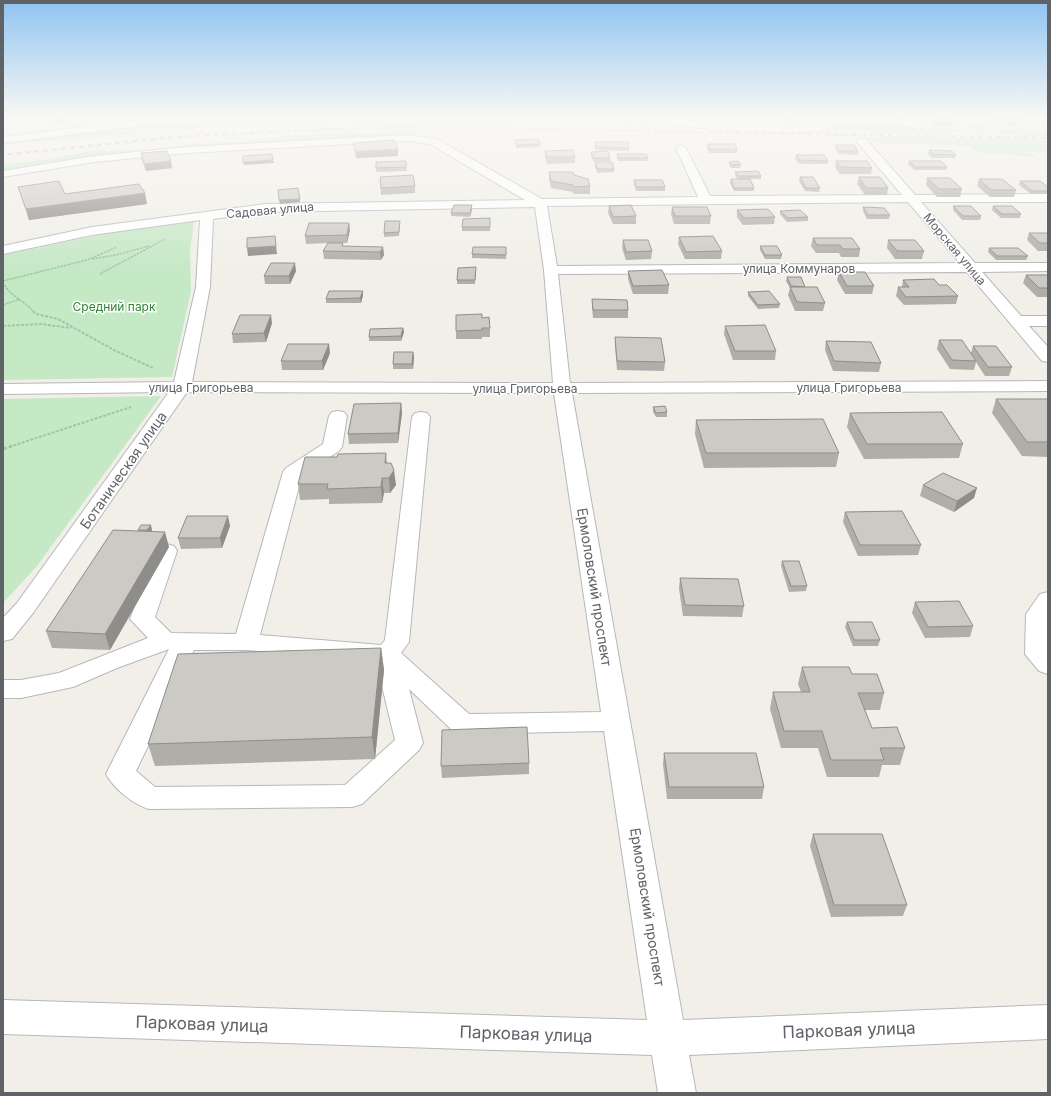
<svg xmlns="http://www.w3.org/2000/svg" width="1051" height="1096" viewBox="0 0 1051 1096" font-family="Inter,sans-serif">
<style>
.industrial{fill:#e0deda}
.green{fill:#c5e8c5}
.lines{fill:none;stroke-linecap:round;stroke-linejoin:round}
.minor-casing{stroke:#b5b8bc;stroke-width:2}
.path-far3{stroke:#9cc7a9;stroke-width:1;stroke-dasharray:2 1;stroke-linecap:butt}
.path-far2{stroke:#9cc7a9;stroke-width:1.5;stroke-dasharray:2.5 1;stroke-linecap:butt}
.path-far1{stroke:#9cc7a9;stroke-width:2;stroke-dasharray:3 1.5;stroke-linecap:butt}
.path{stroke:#9cc7a9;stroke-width:2.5;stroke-dasharray:4 2;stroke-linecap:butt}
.minor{fill:#fff;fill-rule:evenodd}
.rail-casing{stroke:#b6b7b8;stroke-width:2}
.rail{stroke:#fff;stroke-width:1.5;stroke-dasharray:4.5;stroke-linecap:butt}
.wall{fill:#afaea9}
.shaded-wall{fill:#8f8d8a}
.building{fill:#cccac5;stroke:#8f8d8a}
.labels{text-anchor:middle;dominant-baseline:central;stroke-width:3;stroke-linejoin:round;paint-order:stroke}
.far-street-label{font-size:12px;fill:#5f6368;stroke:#fff}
.far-park-label{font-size:12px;fill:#348238;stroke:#fff}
.street-label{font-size:14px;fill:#5f6368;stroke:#fff}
.near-street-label{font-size:17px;fill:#5f6368;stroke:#fff}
</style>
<rect width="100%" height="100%" fill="#f1efe8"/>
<path class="industrial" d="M686,118H812L815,122L686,120Z"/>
<g class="green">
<path d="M214,118H374L335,123L177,129L59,141C40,140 22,144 3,144V141L148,123Z"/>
<path d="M972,123L1009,129H1048V136L1005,135L992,132L979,134L964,129Z"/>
<path d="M845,125L859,127L865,125H901L922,129L949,128L958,130L957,132L931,134L874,133C860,128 844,132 829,130V127Z"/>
<path d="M409,130L419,132L416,134L418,136L414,137L379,136L341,141L317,138L316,140L99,156L34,164L3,173V164L44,160L90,151L148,150L192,144L230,142L234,143L279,137L280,136L351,132L364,134Z"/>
<path d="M868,137L1048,140V152H1029L1036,157L977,152L970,146L874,143Z"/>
<path d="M194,221L190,252L191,291L172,377L3,380V255L124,230Z"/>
<path d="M161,396L37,566L3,603V399Z"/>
</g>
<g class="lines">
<defs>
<g id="minor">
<path d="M208,118L203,121L147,125L3,143V137L147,119Z"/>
<path d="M623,118H663L724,124L788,126L820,125L839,118H850L908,120L921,126L916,129L907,126L841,124L821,131L788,132L724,130L628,121Z"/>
<path d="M979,118H992L980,125L975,122Z"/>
<path d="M408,135L437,139L542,199L698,197L676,148L681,145L686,148L710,196L902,195L858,143L857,141L858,139H866L915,195L1048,194V202H921L975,263H1048V271L982,272L1021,316H1048V326H1029L1048,347V362L1042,361L967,272L558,274L570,383L1048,381V391L572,393L683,1020L1048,1005V1039L689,1055L696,1093H658L652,1055L3,1034V1000L647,1020L604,731L463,734L453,731L409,689L423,743L419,750L362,804L352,807L149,809C133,804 114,789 106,774L169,649L117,668L73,687L21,698H3V680H21L59,673L148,638L130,619L158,546L166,544L174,546L177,551L155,617L171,633L236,634L283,472L286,468L323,444L329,416L332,412L338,411L344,412L347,416L342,447L339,451L302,475L260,635L381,645L385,640L412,417L415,413L421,412L427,413L430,417L409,642L401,653L469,714L601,712L554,393L187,392L33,613L12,639L3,641V618L17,603L169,392L3,394V384L174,382L196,287L200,220L92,235L3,254V246L92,227L265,204L525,200L430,144L408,141L187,153L94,162L3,177V171L94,156L187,147ZM908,202L960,263L557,266L547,206ZM535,207L544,270L553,383L192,382L210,287L213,219L265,212ZM194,650H246L376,661L395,740L345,785L155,787L136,771Z"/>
<path d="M1048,592V674L1039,671L1025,654L1026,614L1040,594Z"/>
</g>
</defs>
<use href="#minor" class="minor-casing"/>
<g class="path-far3">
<path d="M406,118L412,122"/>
<path d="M950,122L963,121"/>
<path d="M1001,126L1015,127L1031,118"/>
<path d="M1017,127L1048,126"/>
</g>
<g class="path-far2">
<path d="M92,259L116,255L149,246"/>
<path d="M100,274L165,239"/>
<path d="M3,281L87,260L117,247"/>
<path d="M3,282C9,296 24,300 34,312"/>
<path d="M3,305L20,299"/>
</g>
<g class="path-far1">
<path d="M33,311L36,314L58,319L114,350L153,368"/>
<path d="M3,326L41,324L71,328"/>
<path d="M9,447L131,407"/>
</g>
<path class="path" d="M3,449L12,446"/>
<use href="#minor" class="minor"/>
<defs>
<path id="rail" d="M3,155L174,137L288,131L402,127L1048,138"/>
</defs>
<use href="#rail" class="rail-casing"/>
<use href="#rail" class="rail"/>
</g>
<g class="wall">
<path d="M763,118H791V120Z"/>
<path d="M930,118H953L951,127H932L929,124Z"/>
<path d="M992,118H1027L1011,126L991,123Z"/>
<path d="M515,140L540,144V147L516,148Z"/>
<path d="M595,142L629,148V151L595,150Z"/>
<path d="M353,143L398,156L356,158L354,149Z"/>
<path d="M708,144L737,150V153H709L707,147Z"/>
<path d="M835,145L858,151V155L839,154L835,148Z"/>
<path d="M929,150L956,155L955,158H932L928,154Z"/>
<path d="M545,151L575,157V163L547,164L545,157Z"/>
<path d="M591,152L610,158V161H593L591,155Z"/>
<path d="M141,153L171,161L172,168L146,171L142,160Z"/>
<path d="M617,154L648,158L647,161H618L617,157Z"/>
<path d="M796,155L828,161L827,164H799L795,159Z"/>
<path d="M406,161L407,171L376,172V168Z"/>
<path d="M836,161L872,168L871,174H840L835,168Z"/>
<path d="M909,161L947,167L946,170H914L908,164Z"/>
<path d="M595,162L614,169V172L597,173L595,166Z"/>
<path d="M729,162L741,164L740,168H732L729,165Z"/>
<path d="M549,172L574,175L590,186V194H573V192L551,188L549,179Z"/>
<path d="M735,172L761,176V179H750L754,188V191H734L730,183L731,179H737L735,175Z"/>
<path d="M380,177L415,186V193L381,195Z"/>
<path d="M800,177L820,188L819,192L805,191L799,181Z"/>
<path d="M859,177L888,188L887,195H865L857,184Z"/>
<path d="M927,178L962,189L960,197H937L926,185Z"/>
<path d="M979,179L1016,190L1014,197H990L977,186Z"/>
<path d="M634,180L665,187V191H636L634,184Z"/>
<path d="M1020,181L1048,187V194H1031L1019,185Z"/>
<path d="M18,187L65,194L147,204L29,220Z"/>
<path d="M472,205V209L470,217L451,216V213Z"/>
<path d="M609,206L636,216V224H613L608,213Z"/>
<path d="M953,206L981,216L980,220H962L953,210Z"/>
<path d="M993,206L1021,214L1020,218H1001L992,210Z"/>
<path d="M672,207L711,216L710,224H674L671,214Z"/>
<path d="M863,207L890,215L889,219H867L863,211Z"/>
<path d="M737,210L775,217L774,224L743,225L737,217Z"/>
<path d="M780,211L808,217V221L787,222L780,214Z"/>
<path d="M490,218V231H462V227Z"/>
<path d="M349,223L350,230L347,243H334L344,246L383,247L384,255L381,260L324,259L323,251L328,243L306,244L305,236Z"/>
<path d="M400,225L399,236L384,237V233Z"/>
<path d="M1029,233H1048V251H1038L1027,240Z"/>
<path d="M679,237L722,251L721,259H685L678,244Z"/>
<path d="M813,238L860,249L859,257H841L839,253H816L811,246Z"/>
<path d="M623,240L652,251L651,259L626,260L622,248Z"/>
<path d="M888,240L924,251L922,259H895L887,248Z"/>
<path d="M760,246L782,255L781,259H765L760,250Z"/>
<path d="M989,248L1028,256L1026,260H996L988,252Z"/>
<path d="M506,251V259L472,258V254Z"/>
<path d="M296,271L290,284H265L264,276Z"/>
<path d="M628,271L669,285L668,294H633L628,279Z"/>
<path d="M476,272L475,284H457V280Z"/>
<path d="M839,272L874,286L872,294H845L837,280Z"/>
<path d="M1026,275H1048V297H1037L1023,283Z"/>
<path d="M787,277L805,287L825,303L823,311H795L788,295L790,288L786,281Z"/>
<path d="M903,280L939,285L958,296L956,304L904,305L896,296L898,287H902Z"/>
<path d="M363,291V295L361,303H326V299Z"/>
<path d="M748,292L780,304L779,308L758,309L748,296Z"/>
<path d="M592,299L628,310V318H593L592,308Z"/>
<path d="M456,315L482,318L490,328V337H482V339H456Z"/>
<path d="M272,323L266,342L233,343L232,334Z"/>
<path d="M725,326L776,351L775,360H733L724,334Z"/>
<path d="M403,328L404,332L401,341H369V337Z"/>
<path d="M615,337L665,362L664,371L617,370L615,346Z"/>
<path d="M939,340L971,353L973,346L1012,367L1009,376H985L976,362L974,370L950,369L937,349Z"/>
<path d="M826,341L881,363L879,372L833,371L825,350Z"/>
<path d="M413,352L414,357L413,369H393V364Z"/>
<path d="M330,353L323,370H282L281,361Z"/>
<path d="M996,399H1048V457L1022,456L992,413Z"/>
<path d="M401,403L402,413L398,443L349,444L348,434Z"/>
<path d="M653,407L667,412V417H656L653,412Z"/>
<path d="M850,413L963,444L959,458L864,459L847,427Z"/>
<path d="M696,420L839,453L836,467L704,468L695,434Z"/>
<path d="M387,463L396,485L390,493H384L382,503L329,504V499L300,500L298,484Z"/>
<path d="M923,485L974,498L954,512L920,496Z"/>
<path d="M845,512L921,545L918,555L858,556L843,522Z"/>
<path d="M230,526L222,548L181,549L178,538Z"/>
<path d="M138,530H152L151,531L169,547L110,650L52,648L46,631L138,531Z"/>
<path d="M782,561L807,586L806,591L789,592L781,566Z"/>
<path d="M680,578L744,606L742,617L683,616L679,589Z"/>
<path d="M915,602L973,626L970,637L925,638L912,613Z"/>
<path d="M847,622L880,640L878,646H853L845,627Z"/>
<path d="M381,648L384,670L375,759L155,766L148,744Z"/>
<path d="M802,667L852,674L884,693L880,710H865L872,728L905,748L900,765H882L879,777H827L818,748H781L770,709L773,692H801L798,684Z"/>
<path d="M664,753L764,787L762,799H667L663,764Z"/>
<path d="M529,763V774L442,778L441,766Z"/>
<path d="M813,834L907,905L903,916L831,917L810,846Z"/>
</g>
<g class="shaded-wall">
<path d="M3,118H6V119L3,121Z"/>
<path d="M68,118L66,122L52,123L51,120Z"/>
<path d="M1013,118H1027L1011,126Z"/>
<path d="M398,149V156L356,158V152Z"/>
<path d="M273,160L274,163L244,165L243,162Z"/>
<path d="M171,161L172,168L146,171L144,164Z"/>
<path d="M145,193L147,204L29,220L26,209Z"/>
<path d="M300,199V202L280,204L279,200Z"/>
<path d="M472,205V209L470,217V213Z"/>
<path d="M349,223L350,230L347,243V235Z"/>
<path d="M275,236L277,254L248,256L247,248Z"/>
<path d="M383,247L384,255L381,260L380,252Z"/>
<path d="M295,263L296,271L290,284L289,276Z"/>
<path d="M363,291V295L361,303L360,298Z"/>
<path d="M271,315L272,323L266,342L264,333Z"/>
<path d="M403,328L404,332L401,341V336Z"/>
<path d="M329,344L330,353L323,370L322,361Z"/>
<path d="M413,352L414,357L413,369L412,364Z"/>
<path d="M401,403L402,413L398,443V433Z"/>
<path d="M386,453L387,468L385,463Z"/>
<path d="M394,470L396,485L390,493L389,478Z"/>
<path d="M382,478L384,493L382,503L381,487Z"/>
<path d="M977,488L974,498L954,512L957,501Z"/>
<path d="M228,516L230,526L222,548L220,538Z"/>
<path d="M151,525L152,530L149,535L147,530Z"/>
<path d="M165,532L169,547L110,650L105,634Z"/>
<path d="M381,648L384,670L375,759L372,737Z"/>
</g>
<g class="building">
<path d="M52,118H66V119L51,120Z"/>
<path d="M538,139L540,144L516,145L515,140Z"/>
<path d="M394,140L398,149L356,152L353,143Z"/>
<path d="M595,142H628L629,148L596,147Z"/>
<path d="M708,144H735L737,150L709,149Z"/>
<path d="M835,145H854L858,151H840Z"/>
<path d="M573,150L575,157H547L545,151Z"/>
<path d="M929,150L952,151L956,155L933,154Z"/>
<path d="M167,151L171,161L144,164L141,153Z"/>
<path d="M608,151L610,158H593L591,152Z"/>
<path d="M272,154L273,160L243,162V156Z"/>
<path d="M617,154H646L648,158H618Z"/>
<path d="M796,155H824L828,161L800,160Z"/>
<path d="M406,161V167L376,168V162Z"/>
<path d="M738,161L741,164L732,165L729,162Z"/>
<path d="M836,161H867L872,168L841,167Z"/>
<path d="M909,161H941L947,167H915Z"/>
<path d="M595,162H612L614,169H597Z"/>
<path d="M758,171L761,176H738L735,172Z"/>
<path d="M549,172H573L574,175L588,179L590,186L574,187L573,185L551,181Z"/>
<path d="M413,175L415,186L381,188L380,177Z"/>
<path d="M800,177H813L820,188H806Z"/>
<path d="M859,177H880L888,188H866Z"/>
<path d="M927,178H950L962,189H939Z"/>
<path d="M731,179H750L754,188H734Z"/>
<path d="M979,179H1002L1016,190H991Z"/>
<path d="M634,180H662L665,187H636Z"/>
<path d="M59,181L65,194L139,184L145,193L26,209L18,187Z"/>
<path d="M1020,181H1040L1048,187V191H1032Z"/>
<path d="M298,188L300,199L279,200L278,190Z"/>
<path d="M454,205H472L470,213H451Z"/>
<path d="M631,205L636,216L613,217L609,206Z"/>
<path d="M953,206H971L981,216H963Z"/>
<path d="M993,206H1012L1021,214H1002Z"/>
<path d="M672,207H707L711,216H675Z"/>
<path d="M863,207L884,208L890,215H868Z"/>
<path d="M768,209L775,217L744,218L737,210Z"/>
<path d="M800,210L808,217L788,218L780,211Z"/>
<path d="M490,218V227H462L463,219Z"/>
<path d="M385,221H400L399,232L384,233Z"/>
<path d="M309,223H349L347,235L305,236Z"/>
<path d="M1029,233H1048V243H1040Z"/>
<path d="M275,236L276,246L247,248V238Z"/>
<path d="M713,236L722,251L686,252L679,237Z"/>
<path d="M813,238H852L860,249H843L840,245H817Z"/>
<path d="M623,240H648L652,251L626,252Z"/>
<path d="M888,240H915L924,251H897Z"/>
<path d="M328,243H343L342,246L383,247L380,252L323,251Z"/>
<path d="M760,246H777L782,255H765Z"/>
<path d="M473,247H506V255L472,254Z"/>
<path d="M989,248H1018L1028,256H997Z"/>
<path d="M271,263H295L289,276H264Z"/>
<path d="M476,267L475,280H457L458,268Z"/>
<path d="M662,270L669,285L633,286L628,271Z"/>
<path d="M839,272H865L874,286H847Z"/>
<path d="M1026,275H1048V288H1039Z"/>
<path d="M787,277H801L805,287L791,286Z"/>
<path d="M934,279L939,285H947L958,296L906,297L898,287H909L903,280Z"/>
<path d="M790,287H817L825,303L797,302Z"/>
<path d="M329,291H363L360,298L326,299Z"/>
<path d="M769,291L780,304L758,305L748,292Z"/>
<path d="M592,299L627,300L628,310H593Z"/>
<path d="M482,314V318L489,317L490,328H482V330L456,331V315Z"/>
<path d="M240,315H271L264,333L232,334Z"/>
<path d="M765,325L776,351H735L725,326Z"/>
<path d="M403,328L401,336L369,337L370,329Z"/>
<path d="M615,337L661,338L665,362L617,361Z"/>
<path d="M939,340H962L976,361L952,360Z"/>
<path d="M826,341L871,342L881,363L834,361Z"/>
<path d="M288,344H329L322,361H281Z"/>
<path d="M973,346H996L1012,367H988Z"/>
<path d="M394,352H413L412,364H393Z"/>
<path d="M996,399H1048V442H1027Z"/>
<path d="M401,403L398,433L348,434L354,404Z"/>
<path d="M665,406L667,412L656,413L653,407Z"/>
<path d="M942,412L963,444H867L850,413Z"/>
<path d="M823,419L839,453H706L696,420Z"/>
<path d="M386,453L385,463H391L394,470L389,478H382L381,487L327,489L328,484H298L305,457H337L338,454Z"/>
<path d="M943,473L977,488L957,501L923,485Z"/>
<path d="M902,511L921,545H860L845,512Z"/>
<path d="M187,516H228L220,538H178Z"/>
<path d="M141,525H151L147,530H138Z"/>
<path d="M113,530L165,532L105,634L46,631Z"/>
<path d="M782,561H799L807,586H791Z"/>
<path d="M680,578L738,579L744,606L685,605Z"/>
<path d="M959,601L973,626L928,627L915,602Z"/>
<path d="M847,622H872L880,640H854Z"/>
<path d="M381,648L372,737L148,744L178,654Z"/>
<path d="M802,667H849L852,674H877L884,693H858L872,728L897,727L905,748H880L884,760H831L822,731H784L773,692H810Z"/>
<path d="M527,727L529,763L441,766L442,730Z"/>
<path d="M664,753H756L764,787H669Z"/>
<path d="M813,834H882L907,905H834Z"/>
</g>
<linearGradient id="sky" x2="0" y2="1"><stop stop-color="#8fc3f1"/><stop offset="0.43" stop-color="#f9f8f5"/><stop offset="1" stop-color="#f9f8f5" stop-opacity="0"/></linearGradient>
<rect width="1051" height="272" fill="url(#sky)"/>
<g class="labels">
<g class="far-street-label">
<text transform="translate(270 210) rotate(-5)">Садовая улица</text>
<text transform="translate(955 249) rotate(50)">Морская улица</text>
<text x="799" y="268">улица Коммунаров</text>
<text x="201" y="387">улица Григорьева</text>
<text x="849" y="387">улица Григорьева</text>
<text x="525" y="388">улица Григорьева</text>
</g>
<g class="far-park-label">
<text x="114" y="306">Средний парк</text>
</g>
<g class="street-label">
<text transform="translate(123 470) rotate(-55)">Ботаническая улица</text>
<text transform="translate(595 587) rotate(81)">Ермоловский проспект</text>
<text transform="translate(648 907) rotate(81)">Ермоловский проспект</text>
</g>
<g class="near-street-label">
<text transform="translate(202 1024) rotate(2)">Парковая улица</text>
<text transform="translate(849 1030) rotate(-2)">Парковая улица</text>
<text transform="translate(526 1034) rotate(2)">Парковая улица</text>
</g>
</g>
<rect width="1051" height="1096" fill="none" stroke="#5f6368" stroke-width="8"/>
</svg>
